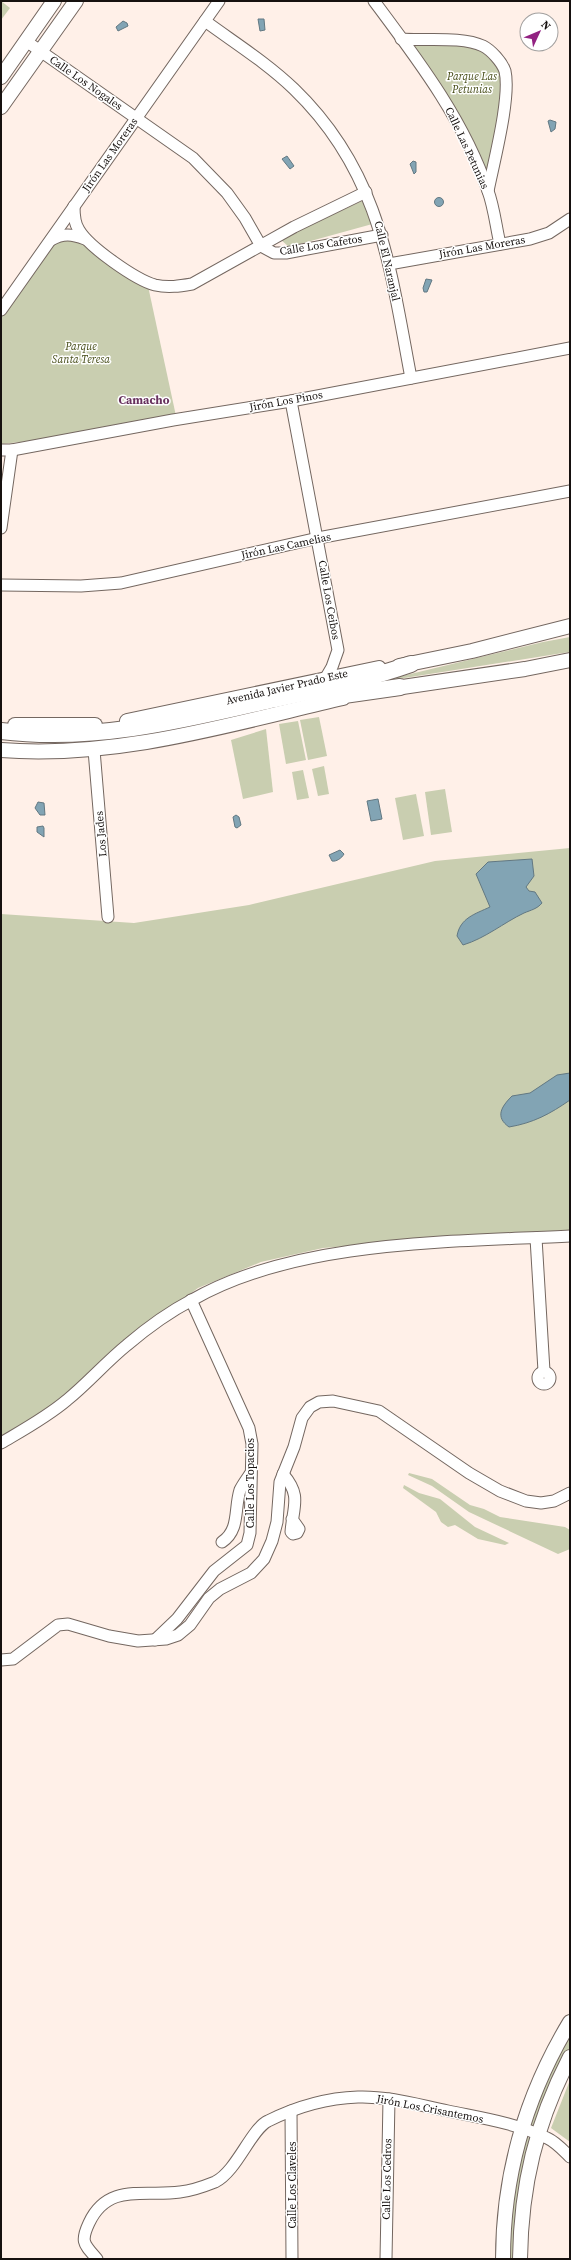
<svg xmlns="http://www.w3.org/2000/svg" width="571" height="2260" viewBox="0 0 571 2260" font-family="'Source Serif 4',serif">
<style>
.green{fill:#c9ceb0}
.water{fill:#82a4b4;stroke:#627882}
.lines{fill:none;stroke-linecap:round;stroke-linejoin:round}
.minor-casing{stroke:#746760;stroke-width:13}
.major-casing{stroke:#746760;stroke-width:16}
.highway-casing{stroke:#746760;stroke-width:18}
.minor{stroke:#fff;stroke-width:11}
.major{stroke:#fff;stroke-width:14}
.highway{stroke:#fff;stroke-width:16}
.labels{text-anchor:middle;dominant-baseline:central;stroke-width:3;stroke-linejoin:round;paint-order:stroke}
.park-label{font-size:11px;font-style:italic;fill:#474d18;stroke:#fff}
.street-label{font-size:11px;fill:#16110f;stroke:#fff}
.neighbourhood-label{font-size:12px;font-weight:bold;fill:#67305d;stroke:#fff}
</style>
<rect width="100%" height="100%" fill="#fff0e8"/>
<g class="green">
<path d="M1,1L10,8L1,20Z"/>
<path d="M411,44H454L481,49L491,57L500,70L504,86L485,179Z"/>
<path d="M362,201L376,223L289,247L280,239Z"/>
<path d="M76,238L148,286L176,416L50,439L1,444V314L46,250L56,242Z"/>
<path d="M570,637V652L563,653L373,683L543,642Z"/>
<path d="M319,717L327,756L308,760L300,720Z"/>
<path d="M298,721L306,760L286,764L279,724Z"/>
<path d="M266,729L273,792L243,799L231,740Z"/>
<path d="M324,766L329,794L318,796L312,769Z"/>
<path d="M303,770L309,798L297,800L292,772Z"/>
<path d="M445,789L452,832L431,835L425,792Z"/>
<path d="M416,794L424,836L403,840L395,798Z"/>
<path d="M570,848V1230L438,1238L323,1248L261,1262L198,1288L127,1341L79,1386L22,1428L1,1439V914L134,923L249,905L435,861Z"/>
<path d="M409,1473L432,1479L470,1505L484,1509L500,1517L565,1527L570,1530V1549L558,1554L469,1512L432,1486L408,1475Z"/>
<path d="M404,1485L419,1493L440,1499L475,1527L509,1543L505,1545L478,1539L455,1525L448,1527L441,1522L436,1512L403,1488Z"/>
<path d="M570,2031V2048L535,2126H530L535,2101Z"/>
<path d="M570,2080V2142L551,2128Z"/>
<path d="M527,2137L530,2138L515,2259H507L509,2203Z"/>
</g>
<g class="water">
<path d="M258,19H264L265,30L260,31Z"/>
<path d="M123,21L127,23L128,26L118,31L116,27Z"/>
<path d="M550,120L556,122L555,129L551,132L548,121Z"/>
<path d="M287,156L294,166L290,169L282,159Z"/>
<path d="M413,161L416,162V172L414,174L410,164Z"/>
<circle cx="439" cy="202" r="4.5"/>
<path d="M426,279L432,280L427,292H424L423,288Z"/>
<path d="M378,799L382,819L371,821L367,801Z"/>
<path d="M38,802L44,803L45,815H40L35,808Z"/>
<path d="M236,815L239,817L241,825L237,828L235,827L233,817Z"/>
<path d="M43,826L44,828V837L37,832V827Z"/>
<path d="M340,850L344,854C342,858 336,862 332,861L329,855Z"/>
<path d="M532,859L534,876L526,887L529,891L535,892L542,903C537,909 531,910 524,913C503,923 486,938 463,945L457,936C460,918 475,914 490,907L476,874L488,862Z"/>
<path d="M570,1073V1100C550,1114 533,1123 509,1127C495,1117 501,1107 512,1096L530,1093L557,1075Z"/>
</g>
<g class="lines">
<defs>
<g id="minor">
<path d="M374,1C418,60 464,120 488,191C494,207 496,227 500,244"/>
<path d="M205,21C235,43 267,63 294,89C380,172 390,267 411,378"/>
<path d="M401,39C425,41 462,36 483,46C491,50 502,62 505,71C511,97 494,161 488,191"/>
<path d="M26,41L193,158L227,193L245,218L261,246L274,253H286L382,235"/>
<path d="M74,206C74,214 74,223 79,230C89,247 136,280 155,285C168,288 180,286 192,284L294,227L366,192"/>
<path d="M51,240C63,233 72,234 85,239"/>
<path d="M389,264L530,239L549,233L570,219"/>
<path d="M1,310L219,1"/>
<path d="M291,401L338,650L332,667L325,679"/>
<path d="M1,450H12L173,420L291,401L570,348"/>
<path d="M1,528L12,450"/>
<path d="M1,585L81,586L121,583L318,538L570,491"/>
<path d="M94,750L108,917"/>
<path d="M536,1238L544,1371"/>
<circle cx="544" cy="1378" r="6"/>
<path d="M1,1443C23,1430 47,1417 67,1400C88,1383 106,1362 127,1345C147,1328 169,1312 192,1300C296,1240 452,1242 570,1236"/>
<path d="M283,1474C302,1496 293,1506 291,1532L293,1534L297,1533L299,1529L292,1519"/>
<path d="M222,1542C240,1530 234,1509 240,1490C243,1484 247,1479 250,1474"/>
<path d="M155,1640L177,1619L214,1571L247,1545L250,1533L252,1444L249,1428L191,1300"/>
<path d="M1,1660L13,1659L58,1625L68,1624L109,1636L138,1641L166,1639L178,1635L190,1625L209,1598L220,1589L251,1573L264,1559L272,1541L277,1522L280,1482L294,1447L302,1418L310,1407L319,1402L333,1401L379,1411L469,1473L500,1491L526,1501L541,1503L554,1501L570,1493"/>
<path d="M291,2111L292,2259"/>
<path d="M97,2259C84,2244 80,2242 89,2223C108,2182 145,2197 180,2192C190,2191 205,2186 215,2182C237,2171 251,2129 268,2121C296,2107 328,2098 358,2097C389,2096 418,2105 448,2111C481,2118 516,2123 547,2138C556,2142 563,2150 570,2157"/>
<path d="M386,2259L389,2099"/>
</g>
<g id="major">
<path d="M1,77L54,1"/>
<path d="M1,107L76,1"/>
<path d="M399,666L472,651L570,626"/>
<path d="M389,689L525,669L570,660"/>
<path d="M127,721L379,668"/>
<path d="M15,725H95"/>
<path d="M1,750C117,759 231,724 343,698"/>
<path d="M503,2259C503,2174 526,2095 570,2022"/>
<path d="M520,2259C521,2185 536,2123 570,2057"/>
</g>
<g id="highway">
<path d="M330,697L400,687"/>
<path d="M1,731C90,742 176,722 262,702C312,691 363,681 411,664"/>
</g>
</defs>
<use href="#minor" class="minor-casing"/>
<use href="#major" class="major-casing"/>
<use href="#highway" class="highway-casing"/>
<use href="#minor" class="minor"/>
<use href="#major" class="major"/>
<use href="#highway" class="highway"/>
</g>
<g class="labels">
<g class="park-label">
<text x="472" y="76">Parque Las<tspan x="472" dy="13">Petunias</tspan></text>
<text x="81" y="346">Parque<tspan x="81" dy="13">Santa Teresa</tspan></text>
</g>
<g class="street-label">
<text transform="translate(86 83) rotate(35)">Calle Los Nogales</text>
<text transform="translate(467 148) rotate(65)">Calle Las Petunias</text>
<text transform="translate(110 155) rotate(-55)">Jirón Las Moreras</text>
<text transform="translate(321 245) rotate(-9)">Calle Los Cafetos</text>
<text transform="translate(482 247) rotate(-10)">Jirón Las Moreras</text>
<text transform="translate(387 261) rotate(77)">Calle El Naranjal</text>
<text transform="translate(286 401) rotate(-10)">Jirón Los Pinos</text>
<text transform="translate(286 546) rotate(-12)">Jirón Las Camelias</text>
<text transform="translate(329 600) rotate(80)">Calle Los Ceibos</text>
<text transform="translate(287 687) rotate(-13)">Avenida Javier Prado Este</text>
<text transform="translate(101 834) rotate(-95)">Los Jades</text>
<text transform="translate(250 1483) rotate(-90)">Calle Los Topacios</text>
<text transform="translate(430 2109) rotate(11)">Jirón Los Crisantemos</text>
<text transform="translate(387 2179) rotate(-89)">Calle Los Cedros</text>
<text transform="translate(292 2185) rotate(-90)">Calle Los Claveles</text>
</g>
<g class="neighbourhood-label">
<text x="144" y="400">Camacho</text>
</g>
</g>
<rect width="571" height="2260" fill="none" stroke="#16110f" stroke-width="4"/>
<g transform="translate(539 32) rotate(46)"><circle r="19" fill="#ffffff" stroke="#a2a09f"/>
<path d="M0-3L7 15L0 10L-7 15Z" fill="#922282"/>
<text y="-6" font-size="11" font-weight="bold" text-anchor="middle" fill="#16110f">N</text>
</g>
</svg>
